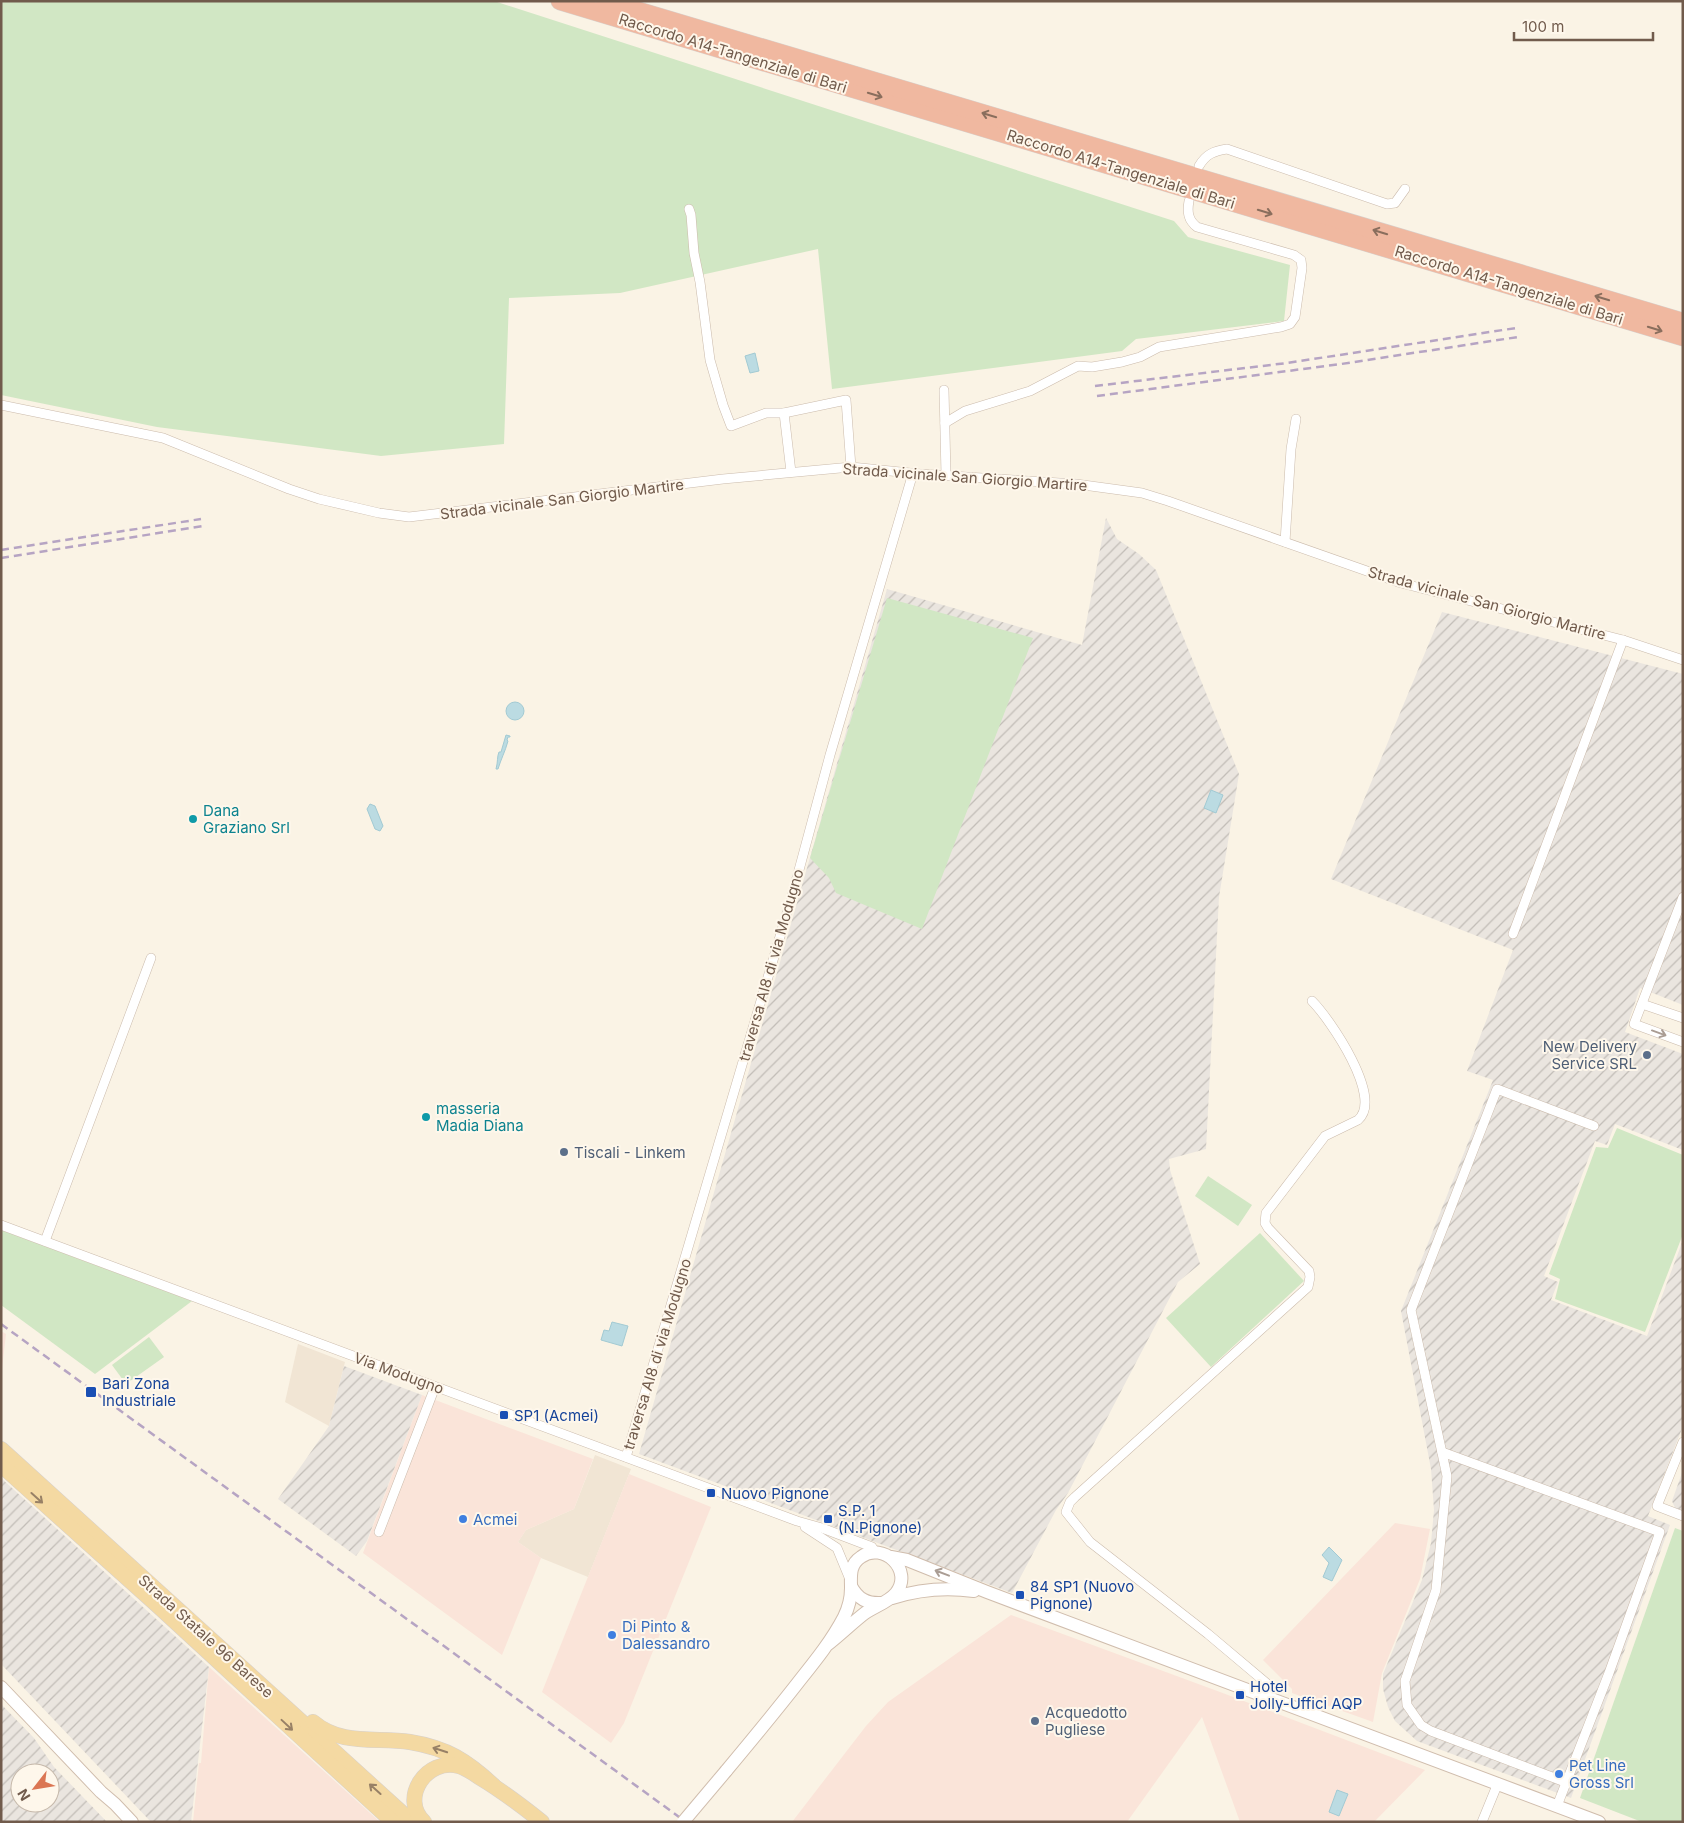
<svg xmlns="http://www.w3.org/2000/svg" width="1684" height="1823" viewBox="0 0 1684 1823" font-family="Inter,sans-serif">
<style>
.residential{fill:#f1e5d4}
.commercial{fill:#fae4d9}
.industrial{fill:url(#industrial-furrows);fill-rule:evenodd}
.green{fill:#d1e7c4}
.water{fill:#bbdbe2;stroke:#a2cad3}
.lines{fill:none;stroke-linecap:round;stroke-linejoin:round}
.street-casing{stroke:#cbbbac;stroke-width:10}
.secondary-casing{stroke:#d0bdad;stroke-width:14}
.primary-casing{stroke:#d7d1cd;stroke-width:16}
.highway-casing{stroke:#d7d1cd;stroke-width:19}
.street{stroke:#fff;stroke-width:9}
.secondary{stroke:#fff;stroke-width:12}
.primary{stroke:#f4d9a2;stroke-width:15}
.highway{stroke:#f0b8a0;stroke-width:18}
.rail{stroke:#b6a4c3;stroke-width:2.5;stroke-dasharray:8 5;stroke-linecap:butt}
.secondary-bridge-casing{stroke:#d0bdad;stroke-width:14;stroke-linecap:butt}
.secondary-bridge{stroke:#fff;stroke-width:12}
.oneway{stroke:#8a6e5d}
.oneway2{stroke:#aa9d94}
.oneway3{stroke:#988166}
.culture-dot{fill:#0f9aa8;stroke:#fef7eb;stroke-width:2}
.service-dot{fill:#5c6f8a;stroke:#fef7eb;stroke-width:2}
.transit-dot{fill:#1a4fb4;stroke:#fef7eb;stroke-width:2}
.shop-dot{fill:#3f7fe0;stroke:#fef7eb;stroke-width:2}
.labels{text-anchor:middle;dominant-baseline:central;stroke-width:4;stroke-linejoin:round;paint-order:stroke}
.street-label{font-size:15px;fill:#715b4c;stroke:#fef7eb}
.culture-label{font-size:15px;fill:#0d838f;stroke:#fef7eb;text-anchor:start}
.service-label{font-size:15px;fill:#4e5e75;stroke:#fef7eb;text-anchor:start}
.transit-label{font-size:15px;fill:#164399;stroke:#fef7eb;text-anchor:start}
.shop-label{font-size:15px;fill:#366cbe;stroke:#fef7eb;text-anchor:start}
</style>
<defs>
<pattern id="industrial-furrows" width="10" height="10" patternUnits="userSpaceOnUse" patternTransform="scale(1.25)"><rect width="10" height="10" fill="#eae5df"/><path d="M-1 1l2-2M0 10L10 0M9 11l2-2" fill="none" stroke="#c2bdb7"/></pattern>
</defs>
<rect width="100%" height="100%" fill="#faf3e5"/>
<g class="residential">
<path d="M298,1344L345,1362L329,1426L285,1402Z"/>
<path d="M595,1455L631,1469L588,1577L541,1558L518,1542L526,1530L574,1509Z"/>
</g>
<g class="commercial">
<path d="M1,1331L6,1334L1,1377Z"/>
<path d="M422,1395L593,1459L574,1509L526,1530L518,1542L541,1558L502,1655L363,1553Z"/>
<path d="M629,1474L711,1507L624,1723L611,1743L542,1692Z"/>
<path d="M1395,1523L1430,1529L1420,1579L1382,1673L1373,1722L1292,1693V1689L1263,1660Z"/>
<path d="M1011,1615L1220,1692L1425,1770L1374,1822H1240L1202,1717L1127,1822H792L866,1726L888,1702Z"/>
<path d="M209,1667L380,1822H193L199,1763H201Z"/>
</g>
<g class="industrial">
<path d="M1106,518L1117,539L1139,554L1156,570L1239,774L1219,897L1206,1149L1169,1159L1170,1170L1200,1264L1178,1282L1068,1493L1056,1510L1012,1593L639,1454L887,589L1082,645Z"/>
<path d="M1442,612L1683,674V1005L1640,988L1625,1032L1683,1054V1150L1615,1124L1607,1145L1595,1141L1544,1276L1558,1282L1551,1300L1647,1336L1683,1240V1426L1648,1516L1670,1525L1571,1798L1417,1741L1395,1721L1388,1707L1383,1689V1674L1422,1580L1431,1543L1434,1510L1431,1469L1401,1311L1493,1080L1467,1071L1513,950L1331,879Z"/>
<path d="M344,1366L422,1395L367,1541L356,1556L278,1499L329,1426Z"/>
<path d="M1683,1470V1513L1676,1510L1672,1501Z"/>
<path d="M1,1478L209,1667L191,1822H151L1,1664Z"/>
<path d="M1,1704L34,1738L54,1767L107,1822H1ZM20,1773H50V1803H20Z"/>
</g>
<g class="green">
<path d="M1,1H494L1174,221L1188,237L1290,265L1284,321L1136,339L1122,351L832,389L818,249L620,293L509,298L504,444L381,456L157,427L1,395Z"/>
<path d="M887,598L1033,638L922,929L836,893L829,878L810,858Z"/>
<path d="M1617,1128L1683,1155V1234L1645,1332L1555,1299L1560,1279L1549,1274L1596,1147L1608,1148Z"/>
<path d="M1208,1176L1252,1205L1238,1226L1195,1196Z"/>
<path d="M1,1230L192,1301L95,1374L1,1305Z"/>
<path d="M1260,1233L1304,1281L1211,1367L1166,1318Z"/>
<path d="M149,1337L164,1357L126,1384L112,1365Z"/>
<path d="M1675,1528L1683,1531V1822H1642L1580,1798Z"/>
</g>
<g class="water">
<path d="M755,353L759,371L750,373L745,356Z"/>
<circle cx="515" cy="711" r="9"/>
<path d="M506,735L510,736V737H508L507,740L508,741C505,752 501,759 498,769H496C498,762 497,756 499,752H501Z"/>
<path d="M1211,790L1223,795L1216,813L1204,808Z"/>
<path d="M370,804L375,806L383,826L380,831L375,829L367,809Z"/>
<path d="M612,1322L628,1326L622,1346L601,1340L604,1330L609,1331Z"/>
<path d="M1329,1547L1342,1560L1332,1581L1323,1577L1329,1563L1322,1555Z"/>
<path d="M1337,1790L1348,1794L1339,1816L1329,1812Z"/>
</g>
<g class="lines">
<defs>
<g id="street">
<path d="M1199,166C1206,154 1214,151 1227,149L1387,204L1395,203L1405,189"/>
<path d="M689,209L691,215L694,253L700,282L710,360L723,405L731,426L766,413H784L846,400L851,467"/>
<path d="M944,390L946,475"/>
<path d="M1,405L163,438L289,489L319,499L379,513L409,517L723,479L851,467L920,474L1076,484L1142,493L1168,501L1401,583L1623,640L1683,660"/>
<path d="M784,413L791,472"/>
<path d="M945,423L965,411L1030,391L1078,366L1092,367L1122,362L1140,357L1159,347L1281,327L1290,324L1295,317L1302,268L1301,260L1294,255L1197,227C1188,220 1187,212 1189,201"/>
<path d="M1285,542L1291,449L1296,419"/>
<path d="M1683,897L1634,1024L1683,1042"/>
<path d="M1513,934L1623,640"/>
<path d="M1642,1004L1683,1018"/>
<path d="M1,1225L797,1521L822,1528L872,1547L875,1552"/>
<path d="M45,1241L151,958"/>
<path d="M1683,1442L1657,1506L1683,1516"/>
<path d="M1442,1452L1660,1532L1609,1673L1557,1806"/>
<path d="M626,1457L792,896L830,755L913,473"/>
<path d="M805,1527L837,1548L849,1577"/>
<path d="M379,1532L435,1387"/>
<path d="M1268,1698L1271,1687L1208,1634L1090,1542L1066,1512L1070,1502L1075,1497L1308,1287L1310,1277L1309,1271L1268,1228L1265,1223L1266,1213L1325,1136L1358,1120C1384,1098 1330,1019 1312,1001"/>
<path d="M1565,1782L1431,1731L1421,1725L1407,1705L1405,1681L1436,1590L1447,1476L1411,1310L1497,1089L1594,1126"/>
<path d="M1482,1822L1498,1783"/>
</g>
<g id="secondary">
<path d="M891,1557L907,1560L987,1592L1599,1822"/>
<path d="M851,1586C858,1599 867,1604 882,1603"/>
<path d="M892,1598C920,1589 945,1587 974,1591"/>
<path d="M1,1687L101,1792L115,1804L132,1822"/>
<path d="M726,1771C751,1741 776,1711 800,1680C816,1660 832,1640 844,1617C848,1609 851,1597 851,1588C851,1576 849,1565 861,1557C883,1541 914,1570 896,1593C889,1602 875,1606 865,1613C852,1623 840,1635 827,1645"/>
</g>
<g id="primary">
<path d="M1,1449L412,1822"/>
<path d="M1,1465L157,1605L393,1822"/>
<path d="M313,1722C341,1746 376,1737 410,1742C447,1748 467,1761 494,1786"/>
<path d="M424,1822C399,1798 427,1757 459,1766C466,1768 473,1773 479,1777C501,1790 522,1806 542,1822"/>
</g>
<g id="highway">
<path d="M560,1L1683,337"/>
<path d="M605,1L1683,322"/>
</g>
</defs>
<use href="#street" class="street-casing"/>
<use href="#secondary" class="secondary-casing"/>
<use href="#primary" class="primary-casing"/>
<use href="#highway" class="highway-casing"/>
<use href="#street" class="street"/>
<use href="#secondary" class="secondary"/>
<use href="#primary" class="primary"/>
<use href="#highway" class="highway"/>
<g class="rail">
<path d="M1095,386L1287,363L1516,328"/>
<path d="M1097,396L1341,364L1518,337"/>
<path d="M1,550L201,519"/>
<path d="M1,558L203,526"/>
<path d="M1,1324L686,1822"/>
</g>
<defs>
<path id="secondary-bridge" d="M683,1822L726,1771"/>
</defs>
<use href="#secondary-bridge" class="secondary-bridge-casing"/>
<use href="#secondary-bridge" class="secondary-bridge"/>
</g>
<defs><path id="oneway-shaft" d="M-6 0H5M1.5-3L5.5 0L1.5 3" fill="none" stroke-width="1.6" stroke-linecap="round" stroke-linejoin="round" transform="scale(1.25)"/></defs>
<g class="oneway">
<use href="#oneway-shaft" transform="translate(875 95) rotate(17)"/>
<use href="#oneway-shaft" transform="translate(989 115) rotate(-163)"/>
<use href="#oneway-shaft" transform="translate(1265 212) rotate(17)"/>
<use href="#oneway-shaft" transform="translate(1380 232) rotate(-163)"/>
<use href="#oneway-shaft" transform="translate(1602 298) rotate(-163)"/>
<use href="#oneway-shaft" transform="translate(1655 329) rotate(17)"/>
</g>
<g class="oneway2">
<use href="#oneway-shaft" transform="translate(1659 1033) rotate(20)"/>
<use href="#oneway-shaft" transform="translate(942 1573) rotate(-159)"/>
</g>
<g class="oneway3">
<use href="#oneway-shaft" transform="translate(37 1498) rotate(42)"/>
<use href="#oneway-shaft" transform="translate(287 1725) rotate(43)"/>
<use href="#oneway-shaft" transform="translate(440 1750) rotate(-162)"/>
<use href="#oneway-shaft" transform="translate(375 1789) rotate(-138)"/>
</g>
<g class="culture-dot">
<circle cx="193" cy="819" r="5"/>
<circle cx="426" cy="1117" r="5"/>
</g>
<g class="service-dot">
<circle cx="1647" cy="1055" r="5"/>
<circle cx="564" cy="1152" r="5"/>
<circle cx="1035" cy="1721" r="5"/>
</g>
<g class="transit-dot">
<rect x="85" y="1386" width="12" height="12" rx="2.5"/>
<rect x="499" y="1410" width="10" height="10" rx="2.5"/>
<rect x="706" y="1488" width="10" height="10" rx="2.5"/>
<rect x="823" y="1514" width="10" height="10" rx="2.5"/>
<rect x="1015" y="1590" width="10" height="10" rx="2.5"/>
<rect x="1235" y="1690" width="10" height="10" rx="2.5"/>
</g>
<g class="shop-dot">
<circle cx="463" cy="1519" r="5"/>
<circle cx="612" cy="1635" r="5"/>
<circle cx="1559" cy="1774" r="5"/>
</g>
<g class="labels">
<g class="street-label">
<text transform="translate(733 53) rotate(17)">Raccordo A14-Tangenziale di Bari</text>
<text transform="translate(1121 169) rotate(17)">Raccordo A14-Tangenziale di Bari</text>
<text transform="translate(1509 285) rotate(17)">Raccordo A14-Tangenziale di Bari</text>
<text transform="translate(965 477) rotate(4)">Strada vicinale San Giorgio Martire</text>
<text transform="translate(562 499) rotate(-7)">Strada vicinale San Giorgio Martire</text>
<text transform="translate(1487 603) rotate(15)">Strada vicinale San Giorgio Martire</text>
<text transform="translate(771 965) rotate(-74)">traversa AI8 di via Modugno</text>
<text transform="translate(657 1354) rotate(-73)">traversa AI8 di via Modugno</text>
<text transform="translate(399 1373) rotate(20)">Via Modugno</text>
<text transform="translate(206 1636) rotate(42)">Strada Statale 96 Barese</text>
</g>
<g class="culture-label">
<text x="203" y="810">Dana<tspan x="203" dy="17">Graziano Srl</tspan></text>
<text x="436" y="1108">masseria<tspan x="436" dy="17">Madia Diana</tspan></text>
</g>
<g class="service-label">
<text x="1637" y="1046" text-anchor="end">New Delivery<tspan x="1637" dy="17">Service SRL</tspan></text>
<text x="574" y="1152">Tiscali - Linkem</text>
<text x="1045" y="1712">Acquedotto<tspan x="1045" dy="17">Pugliese</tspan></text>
</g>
<g class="transit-label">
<text x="102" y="1383">Bari Zona<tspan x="102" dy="17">Industriale</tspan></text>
<text x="514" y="1415">SP1 (Acmei)</text>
<text x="721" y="1493">Nuovo Pignone</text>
<text x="838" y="1510">S.P. 1<tspan x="838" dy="17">(N.Pignone)</tspan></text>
<text x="1030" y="1586">84 SP1 (Nuovo<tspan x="1030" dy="17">Pignone)</tspan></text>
<text x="1250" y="1686">Hotel<tspan x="1250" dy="17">Jolly-Uffici AQP</tspan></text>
</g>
<g class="shop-label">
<text x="473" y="1519">Acmei</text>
<text x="622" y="1626">Di Pinto &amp;<tspan x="622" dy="17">Dalessandro</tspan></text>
<text x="1569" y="1765">Pet Line<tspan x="1569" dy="17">Gross Srl</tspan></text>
</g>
</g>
<rect width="1684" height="1823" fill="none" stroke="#715b4c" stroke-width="5"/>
<g transform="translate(35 1788) rotate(239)"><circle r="24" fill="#fef7eb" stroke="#c6b9ab"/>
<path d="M0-4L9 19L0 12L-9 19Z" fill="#db7653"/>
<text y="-8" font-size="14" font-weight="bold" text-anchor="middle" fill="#715b4c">N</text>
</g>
<path d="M1514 32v8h139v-8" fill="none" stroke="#715b4c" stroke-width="2.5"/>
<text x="1522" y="32" font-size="15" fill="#715b4c" stroke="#fef7eb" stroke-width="4" paint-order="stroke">100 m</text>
</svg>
